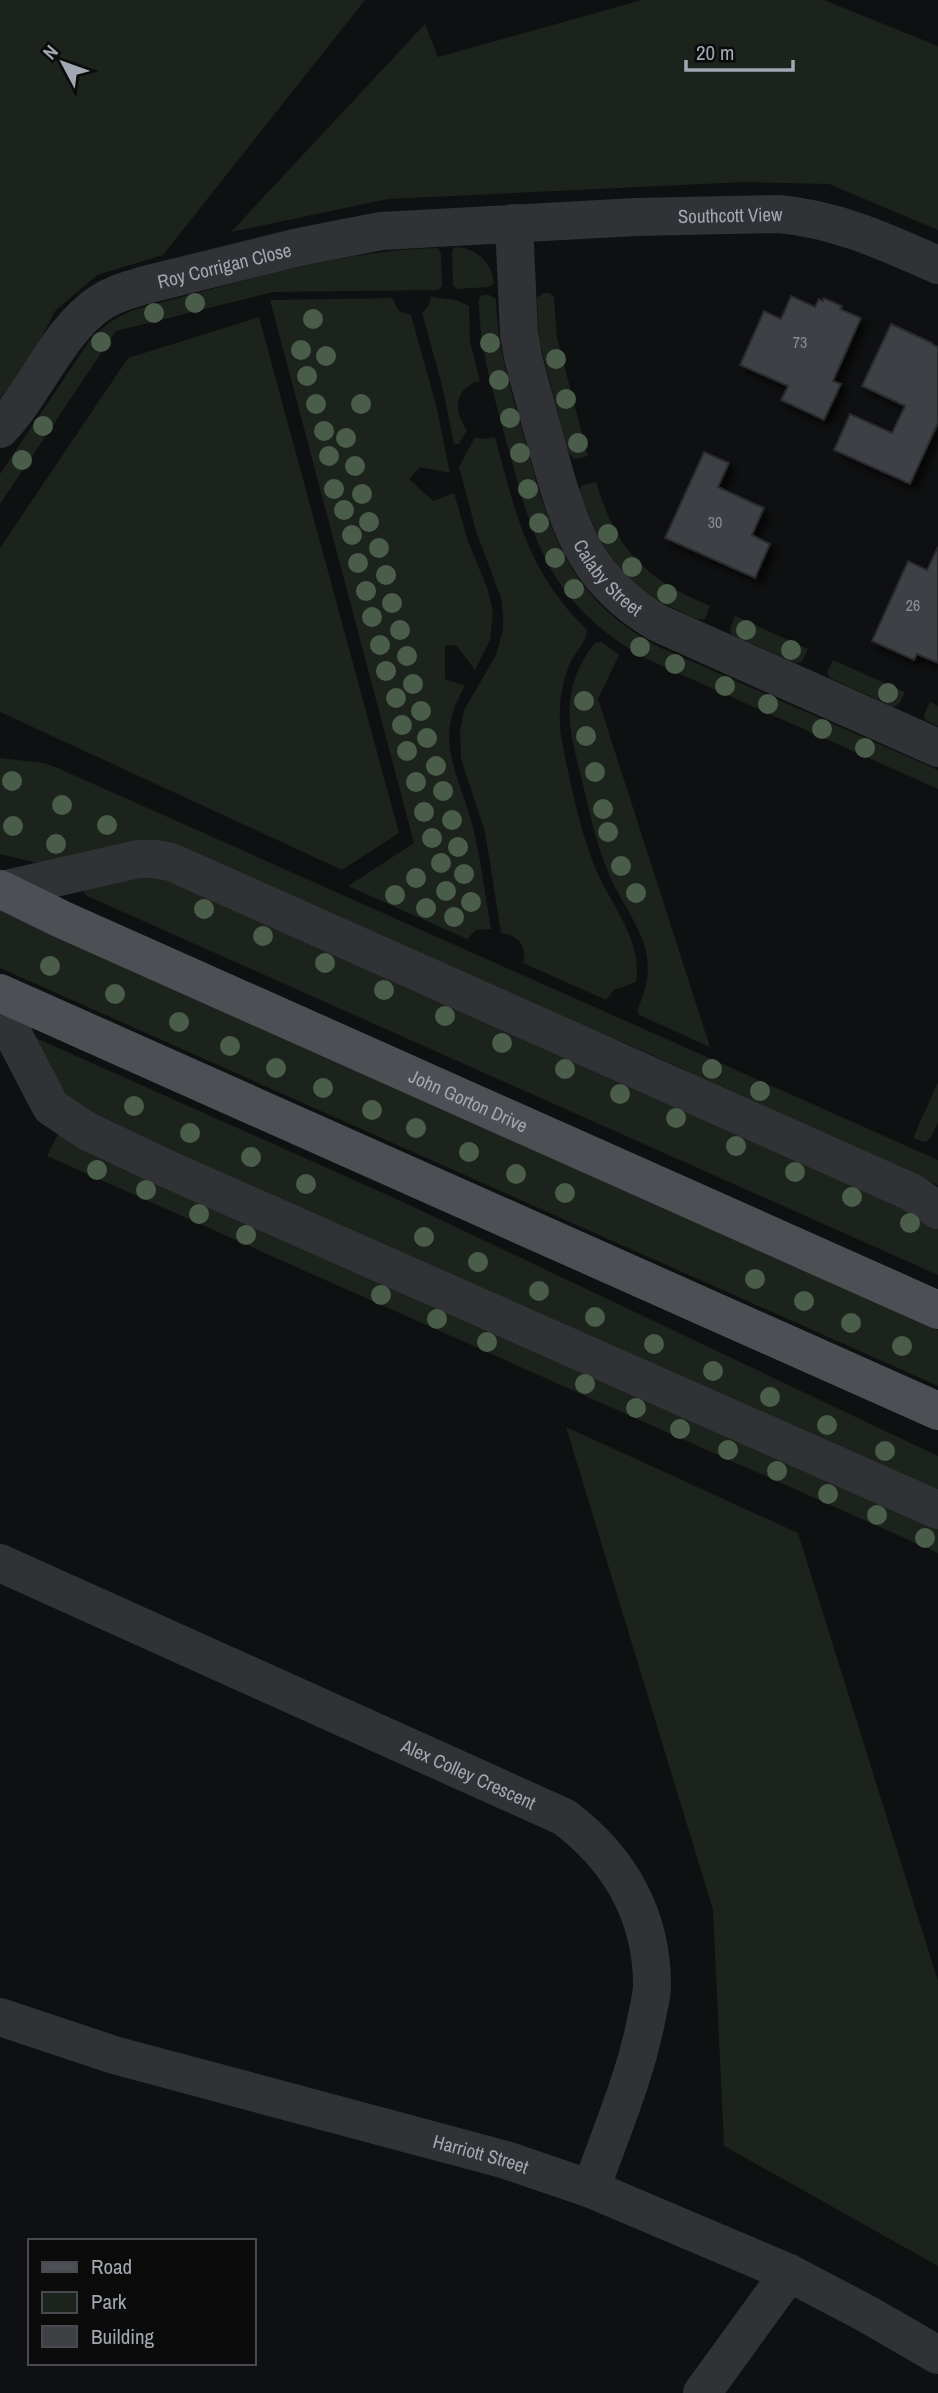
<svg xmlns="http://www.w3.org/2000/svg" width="938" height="2393" viewBox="0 0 938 2393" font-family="'Archivo Narrow',sans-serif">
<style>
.green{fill:#1c231c}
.building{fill:#3e4044;stroke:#2a2a2d;stroke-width:2;filter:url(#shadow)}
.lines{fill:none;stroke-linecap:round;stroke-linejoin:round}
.minor{stroke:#313236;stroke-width:38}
.primary{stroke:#4d4f54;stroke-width:38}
.tree{fill:#4a5d4a}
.labels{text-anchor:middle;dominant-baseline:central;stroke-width:5;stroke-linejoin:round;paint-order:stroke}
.number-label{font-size:16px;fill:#888e96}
.street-label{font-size:19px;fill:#a1a8b1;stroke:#0b0b0c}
</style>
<defs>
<filter id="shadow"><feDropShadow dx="6" dy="6" stdDeviation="3.5" flood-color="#0009"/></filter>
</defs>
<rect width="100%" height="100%" fill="#0f1011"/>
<g class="green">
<path d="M0,0H365L163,255L97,275L55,311L27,367L0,398Z"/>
<path d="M642,0H824L938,46V230L829,184L745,182L388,199L231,232L425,24L438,57Z"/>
<path d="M454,247C476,247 493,263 494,284L488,287L457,289L453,285L452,253Z"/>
<path d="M438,248L441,254L442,286L438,290L273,292L116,331L0,504V474L90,340C106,322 124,312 147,306C242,282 339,250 438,248Z"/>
<path d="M543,293H550L554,297L557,338L588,456L575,459L569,454L539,340L537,298Z"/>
<path d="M482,295H489L496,299C497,345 510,387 522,430C550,530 563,596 661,648L938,770V789L651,661C545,605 532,535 503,429C491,385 479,344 479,299Z"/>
<path d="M431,297L456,300L469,306L470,342L480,381C454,387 453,412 467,430L459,444H454L442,385L422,313L428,307Z"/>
<path d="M392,298L399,311L411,315L436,405L450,473L420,467L409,479L433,501L454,493L468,541L488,590L493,612L490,640L475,670L456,645L445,646V679L465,686C432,741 459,773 473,827C481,860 485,895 491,929L476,930L467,939L348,886L414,843L270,300Z"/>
<path d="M259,317L399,833L342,870L0,712V548L128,358Z"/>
<path d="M475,437L482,439L495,437C516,514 527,571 587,630C587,641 575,652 570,663C559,689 557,719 563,747C571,785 579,826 593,862C607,901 643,937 636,982L614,990L606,1000L523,963C528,946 518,935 501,933L485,832L461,759L460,731L464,710L496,655L503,630V616L501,598L476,531L459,467Z"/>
<path d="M596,482C617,551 644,578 710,606L705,619C695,621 684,613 675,609C618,582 601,546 579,491L582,485Z"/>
<path d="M735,616L808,649L802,662L796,663L732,635L730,629Z"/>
<path d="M602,642L619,655L598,699L710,1047L639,1015L637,1010C667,947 627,921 606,867C595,841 590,812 583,785C577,758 567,729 570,701C572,680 582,659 595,643Z"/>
<path d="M833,660L905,692L899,704L894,707L830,678L827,672Z"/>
<path d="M930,702L938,706V726L925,720L924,715Z"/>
<path d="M0,758L44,763L60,769L938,1160V1185L688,1074L685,1070L623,1042H616L174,846L37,863L0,854Z"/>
<path d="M152,874L938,1221V1275L87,896L83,892L84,890Z"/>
<path d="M0,909L938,1330V1386L0,968Z"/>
<path d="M36,1038L401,1201L938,1456V1493L215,1172L69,1103Z"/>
<path d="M938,1082V1122L930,1139L924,1142L913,1138Z"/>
<path d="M58,1134L938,1527V1553L47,1156Z"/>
<path d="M566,1427L798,1533L938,1981V2266L724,2146L713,1910Z"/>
</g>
<g class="building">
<path d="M791,296L815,307L819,299L823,301L824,298L842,306L840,309L861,318L833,381L841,384L824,420L781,400L788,386L740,365L764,311L781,319Z"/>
<path d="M891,324L932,343V344L938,347V423L910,484L834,450L850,414L892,433L905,406L862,386Z"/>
<path d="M704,452L729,463L718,487L764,508L752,535L770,544L755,578L665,538Z"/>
<path d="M938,547V663L917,654L914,660L872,641L908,561L927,570Z"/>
</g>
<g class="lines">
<g class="minor">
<path id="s1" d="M514,223L519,334L523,357C532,392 542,427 551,461C572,535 589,582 658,623L938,748"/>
<path id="s2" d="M0,429C36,392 57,332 100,303C114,293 130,290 145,285L299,247L381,231L636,217L779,214C836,219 886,242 938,265"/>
<path d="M2,890L138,859H155L171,862L911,1192L938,1210"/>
<path d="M0,1009L51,1107L87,1131L163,1167L938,1510"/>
<path id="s3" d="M0,1563L564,1817C619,1858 652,1915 652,1985C652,1995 649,2006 647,2016C636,2075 611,2132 591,2189"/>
<path id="s4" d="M0,2017L114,2055L506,2160L591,2189L789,2273L867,2314L938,2355"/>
<path d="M702,2393L789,2273"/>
</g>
<g class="primary">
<path id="s5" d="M0,889L61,919L938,1310"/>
<path d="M0,993L938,1411"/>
</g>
</g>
<g class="tree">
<circle cx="195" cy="303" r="10"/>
<circle cx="154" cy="313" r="10"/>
<circle cx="313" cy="319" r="10"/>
<circle cx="101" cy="342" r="10"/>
<circle cx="490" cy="343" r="10"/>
<circle cx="301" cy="350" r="10"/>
<circle cx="326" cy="356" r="10"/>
<circle cx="556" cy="359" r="10"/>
<circle cx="307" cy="376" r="10"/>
<circle cx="499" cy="380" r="10"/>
<circle cx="566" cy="399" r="10"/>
<circle cx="316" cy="404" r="10"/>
<circle cx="361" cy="404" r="10"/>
<circle cx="510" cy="418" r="10"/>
<circle cx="43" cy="426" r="10"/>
<circle cx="324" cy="431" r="10"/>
<circle cx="346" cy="438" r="10"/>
<circle cx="578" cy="443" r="10"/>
<circle cx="520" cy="453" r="10"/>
<circle cx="329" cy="456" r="10"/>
<circle cx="22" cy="460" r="10"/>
<circle cx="355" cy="466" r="10"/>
<circle cx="334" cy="489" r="10"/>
<circle cx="528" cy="489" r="10"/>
<circle cx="362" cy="494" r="10"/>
<circle cx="344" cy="510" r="10"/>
<circle cx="369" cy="522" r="10"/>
<circle cx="539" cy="523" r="10"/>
<circle cx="608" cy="534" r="10"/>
<circle cx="352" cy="535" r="10"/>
<circle cx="379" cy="548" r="10"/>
<circle cx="555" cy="558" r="10"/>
<circle cx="358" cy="563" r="10"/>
<circle cx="632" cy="567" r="10"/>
<circle cx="386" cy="575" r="10"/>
<circle cx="574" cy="589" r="10"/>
<circle cx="366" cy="591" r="10"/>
<circle cx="667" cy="594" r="10"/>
<circle cx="392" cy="603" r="10"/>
<circle cx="372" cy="617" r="10"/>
<circle cx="400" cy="630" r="10"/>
<circle cx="746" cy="630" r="10"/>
<circle cx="380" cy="645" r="10"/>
<circle cx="640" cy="647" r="10"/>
<circle cx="791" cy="650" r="10"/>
<circle cx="407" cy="656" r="10"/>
<circle cx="675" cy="664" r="10"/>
<circle cx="386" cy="671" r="10"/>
<circle cx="413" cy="684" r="10"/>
<circle cx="725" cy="686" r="10"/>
<circle cx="888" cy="693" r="10"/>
<circle cx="396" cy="698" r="10"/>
<circle cx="584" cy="701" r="10"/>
<circle cx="768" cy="704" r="10"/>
<circle cx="421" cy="711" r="10"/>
<circle cx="402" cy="725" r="10"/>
<circle cx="822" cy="729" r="10"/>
<circle cx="586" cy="736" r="10"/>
<circle cx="427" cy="738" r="10"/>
<circle cx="865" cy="748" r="10"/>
<circle cx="407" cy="751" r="10"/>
<circle cx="436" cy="766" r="10"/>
<circle cx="595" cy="772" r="10"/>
<circle cx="12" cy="781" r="10"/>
<circle cx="416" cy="782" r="10"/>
<circle cx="443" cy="791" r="10"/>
<circle cx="62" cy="805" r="10"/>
<circle cx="603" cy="809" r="10"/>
<circle cx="424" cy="812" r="10"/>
<circle cx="452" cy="820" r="10"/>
<circle cx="107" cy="825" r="10"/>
<circle cx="13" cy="826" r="10"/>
<circle cx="608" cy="832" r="10"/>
<circle cx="432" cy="838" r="10"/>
<circle cx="56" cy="844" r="10"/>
<circle cx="458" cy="847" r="10"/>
<circle cx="441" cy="863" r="10"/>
<circle cx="621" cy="866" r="10"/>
<circle cx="464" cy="874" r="10"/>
<circle cx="416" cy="878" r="10"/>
<circle cx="446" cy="891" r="10"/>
<circle cx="636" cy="893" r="10"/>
<circle cx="395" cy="895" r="10"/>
<circle cx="471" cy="902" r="10"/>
<circle cx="426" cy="908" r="10"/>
<circle cx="204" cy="909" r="10"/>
<circle cx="454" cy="917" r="10"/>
<circle cx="263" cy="936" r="10"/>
<circle cx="325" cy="963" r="10"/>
<circle cx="50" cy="966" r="10"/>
<circle cx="384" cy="990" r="10"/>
<circle cx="115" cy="994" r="10"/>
<circle cx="445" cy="1016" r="10"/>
<circle cx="179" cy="1022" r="10"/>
<circle cx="502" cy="1043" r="10"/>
<circle cx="230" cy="1046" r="10"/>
<circle cx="276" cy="1068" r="10"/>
<circle cx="565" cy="1069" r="10"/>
<circle cx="712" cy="1069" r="10"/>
<circle cx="323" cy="1088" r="10"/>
<circle cx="760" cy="1091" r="10"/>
<circle cx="620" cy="1094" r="10"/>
<circle cx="134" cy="1106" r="10"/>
<circle cx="372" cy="1110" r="10"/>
<circle cx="676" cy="1118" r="10"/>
<circle cx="416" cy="1128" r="10"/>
<circle cx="190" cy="1133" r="10"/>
<circle cx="736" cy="1146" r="10"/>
<circle cx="469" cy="1152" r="10"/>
<circle cx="251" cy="1157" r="10"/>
<circle cx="97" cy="1170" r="10"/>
<circle cx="795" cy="1172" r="10"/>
<circle cx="516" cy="1174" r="10"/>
<circle cx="306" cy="1184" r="10"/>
<circle cx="146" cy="1190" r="10"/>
<circle cx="565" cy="1193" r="10"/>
<circle cx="852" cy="1197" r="10"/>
<circle cx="199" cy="1214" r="10"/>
<circle cx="910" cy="1223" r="10"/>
<circle cx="246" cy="1235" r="10"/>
<circle cx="424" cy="1237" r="10"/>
<circle cx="478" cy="1262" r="10"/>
<circle cx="755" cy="1279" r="10"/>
<circle cx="539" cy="1291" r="10"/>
<circle cx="381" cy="1295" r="10"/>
<circle cx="804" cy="1301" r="10"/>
<circle cx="595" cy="1317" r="10"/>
<circle cx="437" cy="1319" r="10"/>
<circle cx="851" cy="1323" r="10"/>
<circle cx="487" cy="1342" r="10"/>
<circle cx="654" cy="1344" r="10"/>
<circle cx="902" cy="1346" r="10"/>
<circle cx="713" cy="1371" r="10"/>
<circle cx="585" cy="1384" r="10"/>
<circle cx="770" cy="1397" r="10"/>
<circle cx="636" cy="1408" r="10"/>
<circle cx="827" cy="1425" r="10"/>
<circle cx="680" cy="1429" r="10"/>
<circle cx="728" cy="1450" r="10"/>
<circle cx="885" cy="1451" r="10"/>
<circle cx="777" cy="1471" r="10"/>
<circle cx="828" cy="1494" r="10"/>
<circle cx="877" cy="1515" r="10"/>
<circle cx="925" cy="1538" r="10"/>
</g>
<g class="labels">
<g class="number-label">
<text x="800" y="342">73</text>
<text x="715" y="522">30</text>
<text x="913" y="605">26</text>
</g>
<g class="street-label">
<text stroke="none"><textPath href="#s2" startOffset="802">Southcott View</textPath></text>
<text stroke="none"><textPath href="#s2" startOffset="292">Roy Corrigan Close</textPath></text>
<text stroke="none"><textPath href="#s1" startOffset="374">Calaby Street</textPath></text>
<text stroke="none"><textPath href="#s5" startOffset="514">John Gorton Drive</textPath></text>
<text stroke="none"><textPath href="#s3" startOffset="514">Alex Colley Crescent</textPath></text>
<text stroke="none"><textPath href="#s4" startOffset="500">Harriott Street</textPath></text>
</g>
</g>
<rect x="28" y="2239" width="228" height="126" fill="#0b0b0c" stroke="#474a4e" stroke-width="2"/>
<rect x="42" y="2262" width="35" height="10" fill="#4d4f54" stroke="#474a4e" stroke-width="2"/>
<text x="91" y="2274" font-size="21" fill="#a1a8b1">Road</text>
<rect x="42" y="2292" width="35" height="21" fill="#1c231c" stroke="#474a4e" stroke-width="2"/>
<text x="91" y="2309" font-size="21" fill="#a1a8b1">Park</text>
<rect x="42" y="2326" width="35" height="21" fill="#3e4044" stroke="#474a4e" stroke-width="2"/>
<text x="91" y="2344" font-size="21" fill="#a1a8b1">Building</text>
<g transform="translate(63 63) rotate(311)" stroke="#0b0b0c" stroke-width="5" paint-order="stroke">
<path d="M0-5L12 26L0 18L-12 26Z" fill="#a1a8b1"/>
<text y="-10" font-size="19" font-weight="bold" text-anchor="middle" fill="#a1a8b1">N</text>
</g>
<path d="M686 60v10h107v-10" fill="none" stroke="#a1a8b1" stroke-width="3.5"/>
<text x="696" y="60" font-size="21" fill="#a1a8b1" stroke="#0b0b0c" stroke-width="5" paint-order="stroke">20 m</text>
</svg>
